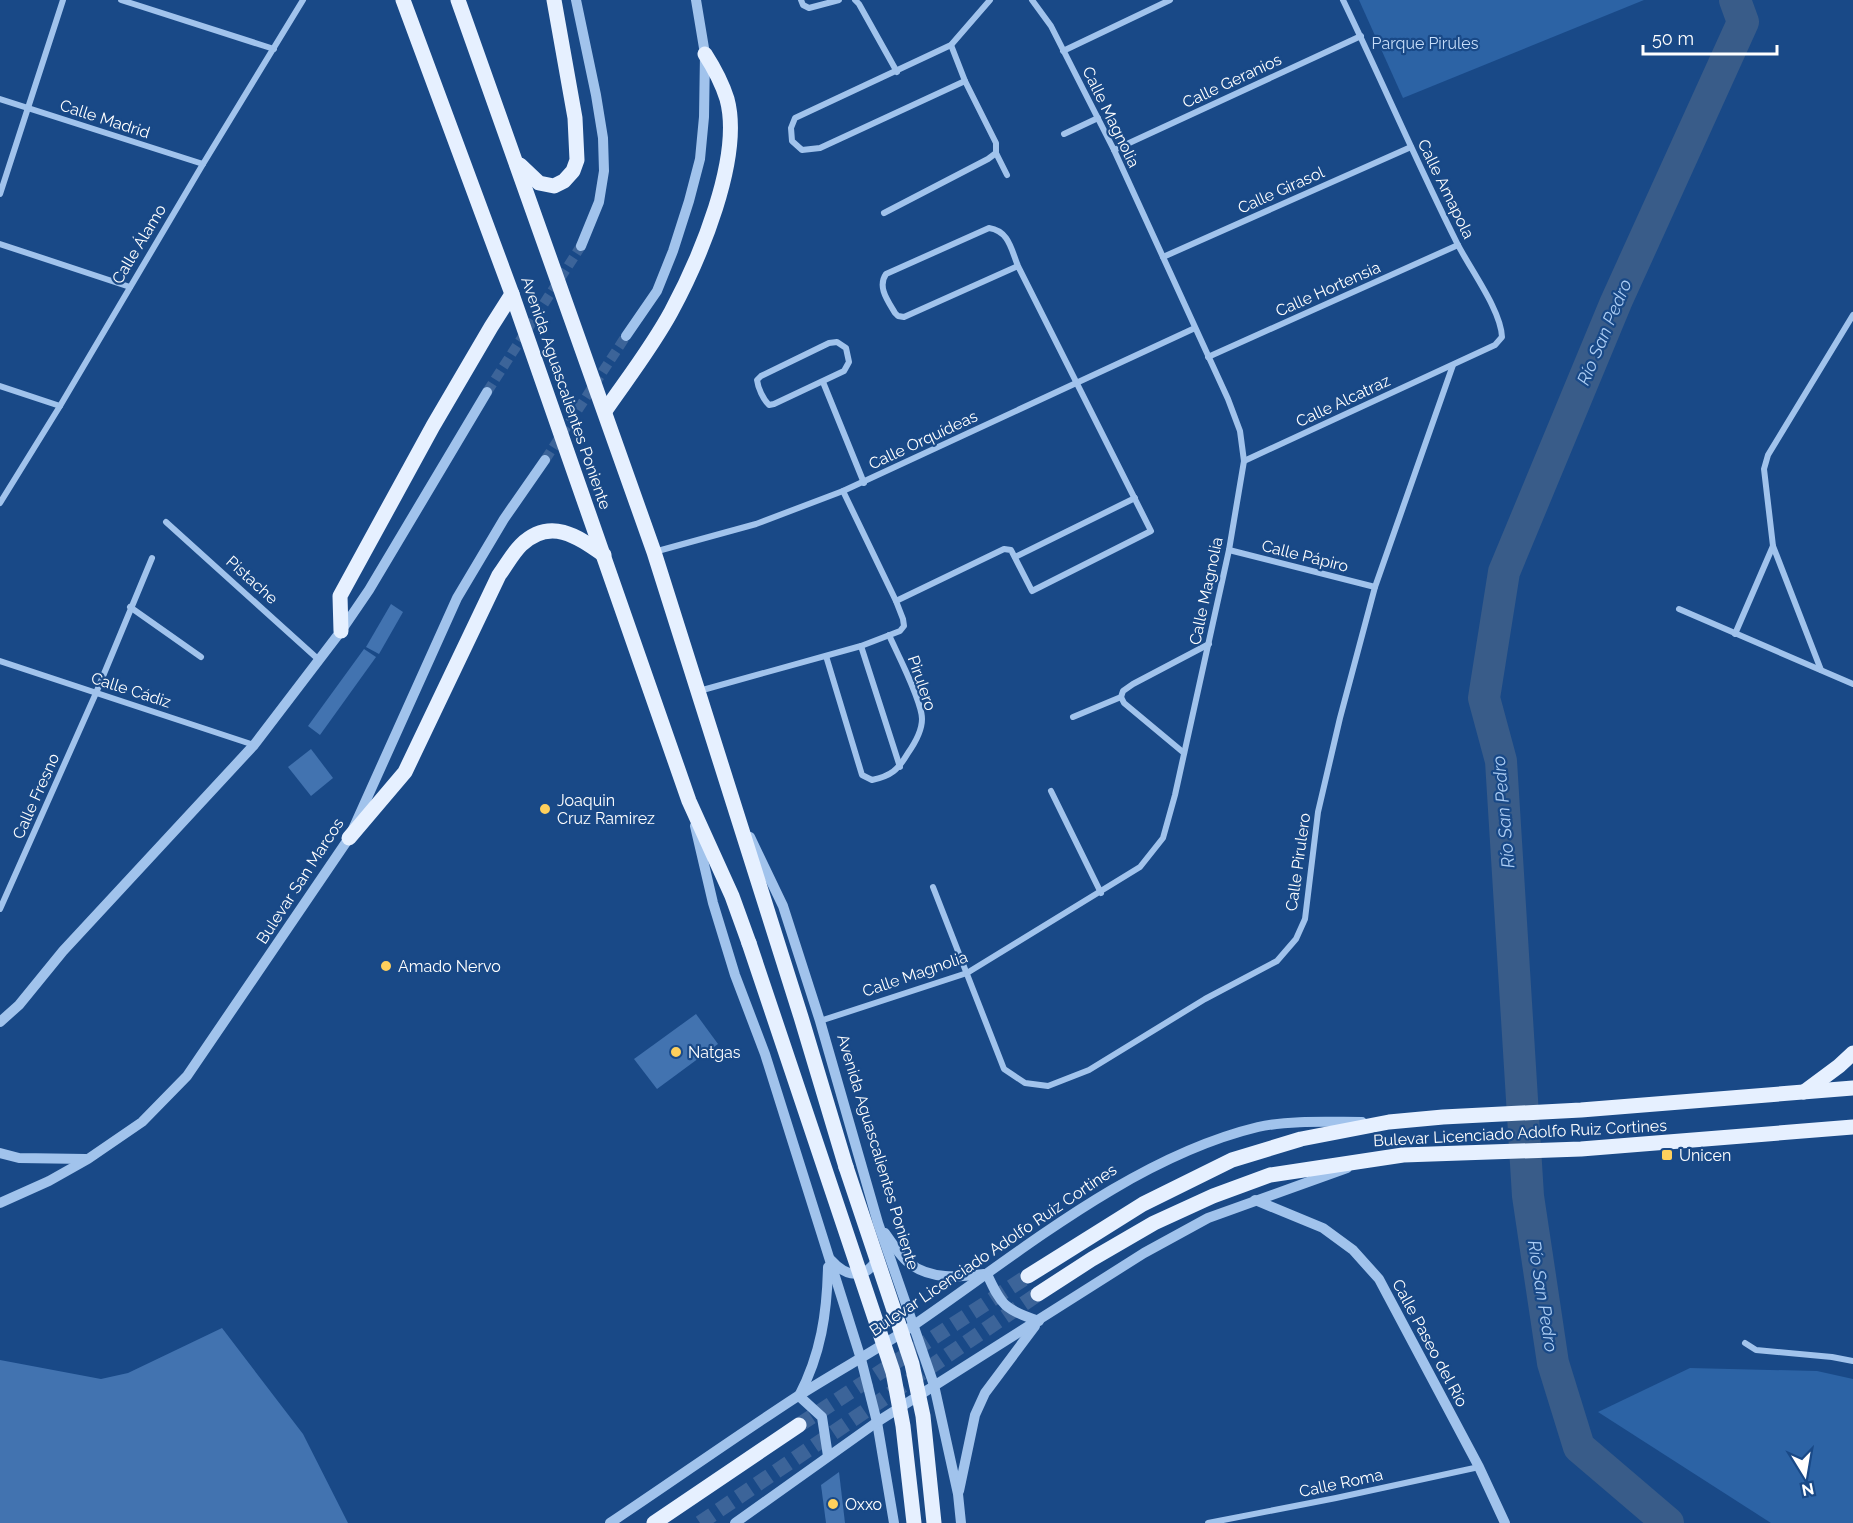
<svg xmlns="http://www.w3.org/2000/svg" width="1853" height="1523" viewBox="0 0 1853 1523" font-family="Raleway,sans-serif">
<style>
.green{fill:#2c63a5}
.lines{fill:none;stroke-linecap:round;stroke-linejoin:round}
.river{stroke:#395c89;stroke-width:32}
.building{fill:#4273b0}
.tertiary-tunnel{stroke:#3c6499;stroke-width:10;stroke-dasharray:10 5;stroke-linecap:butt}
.primary-tunnel{stroke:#3c6499;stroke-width:15;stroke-dasharray:15 8;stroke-linecap:butt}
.minor{stroke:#a1c3ec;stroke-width:6}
.tertiary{stroke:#a1c3ec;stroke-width:10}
.primary{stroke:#e6f0ff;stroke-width:15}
.primary-bridge{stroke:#e6f0ff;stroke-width:15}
.poi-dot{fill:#ffd05c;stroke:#194987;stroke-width:2}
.labels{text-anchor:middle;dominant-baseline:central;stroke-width:4.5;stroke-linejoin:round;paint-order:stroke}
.park-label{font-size:16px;fill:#c6ddf9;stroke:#194987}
.street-label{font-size:16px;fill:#fff;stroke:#194987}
.poi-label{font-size:16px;fill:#fff;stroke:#194987;text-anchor:start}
.water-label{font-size:18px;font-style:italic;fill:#accdf4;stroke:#194987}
</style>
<rect width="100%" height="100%" fill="#194987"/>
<g class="green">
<path d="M1359,0H1644L1403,98Z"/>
<path d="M1690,1368L1817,1371L1853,1379V1523H1771L1598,1412Z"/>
</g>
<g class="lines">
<path class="river" d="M1668,1523L1579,1447L1553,1363L1528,1196L1501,761L1484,698L1504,572L1616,302L1743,22L1735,0"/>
</g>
<g class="building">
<path d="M391,604L403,612L379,654L366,647Z"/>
<path d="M364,649L376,657L320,735L308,726Z"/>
<path d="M311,749L333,778L311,796L288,767Z"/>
<path d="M696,1014L718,1044L657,1089L634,1059Z"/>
<path d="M222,1328L303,1434L348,1523H0V1360L101,1379L128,1373Z"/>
<path d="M839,1472L845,1523H826L821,1485Z"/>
</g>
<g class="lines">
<g class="tertiary-tunnel">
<path d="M487,392L581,246"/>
<path d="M545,460L626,336"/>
</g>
<g class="primary-tunnel">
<path d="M799,1425L1028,1276"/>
<path d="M700,1523L1038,1294"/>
</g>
<g class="minor">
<path d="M121,0L274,49"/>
<path d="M801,0L803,5L809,8L839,0"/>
<path d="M855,0L859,4L897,72"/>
<path d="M951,45L965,81L996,143V153L1007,175"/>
<path d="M1063,51L1170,0"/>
<path d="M965,81L820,148L802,150L792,141L791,128L795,118L951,45L990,0"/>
<path d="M0,99L203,164"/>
<path d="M1064,134L1098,118"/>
<path d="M1114,150L1361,36"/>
<path d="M0,194L63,0"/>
<path d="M884,213L988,159L996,153"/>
<path d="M0,244L130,287"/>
<path d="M1163,257L1411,147"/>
<path d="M837,342L846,348L849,362L844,371L774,404L769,405C763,399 758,388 757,380L761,376L829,343Z"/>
<path d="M1208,357L1458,245"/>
<path d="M823,382L864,483"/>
<path d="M0,386L60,406"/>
<path d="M1244,461L1495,345L1502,337C1501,310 1470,269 1457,243C1417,163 1382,81 1343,0"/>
<path d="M0,503L60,406L203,164L303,0"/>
<path d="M166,522L319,660"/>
<path d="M1773,546L1821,670"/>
<path d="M1229,550L1375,587"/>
<path d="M654,552L756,524L843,491L1195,328"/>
<path d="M1015,557L1135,498"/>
<path d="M896,601L1004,549L1011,550L1032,591L1151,531L1018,266C1011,249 1009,231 989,228L886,274C877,287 888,301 895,313L898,316L904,317L1018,266"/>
<path d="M130,607L201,657"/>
<path d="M1679,609L1853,684"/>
<path d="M1735,634L1773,546L1764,469L1768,455L1853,315"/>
<path d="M861,646L900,767"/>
<path d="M826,656L862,775L872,780C891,776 898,770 908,753C915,743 922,731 922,719C922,701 897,653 889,635"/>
<path d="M0,661L254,745"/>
<path d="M699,691L861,646L900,631L904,626L903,619L896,601L843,491"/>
<path d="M1121,697L1124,703L1184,753"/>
<path d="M1073,717L1121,697L1123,691L1133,684L1209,644"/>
<path d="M1051,791L1101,893"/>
<path d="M933,887L1004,1069L1025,1083L1048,1086L1089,1070L1205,999L1277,961L1296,939L1305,919L1318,812L1340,718L1375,587L1453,365"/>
<path d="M0,909L96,693L152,558"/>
<path d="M820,1021L967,973L1140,867L1163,838L1175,795L1229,550L1244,461L1240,431L1228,399L1114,150L1051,26L1032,0"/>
<path d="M1745,1343L1756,1350L1832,1357L1853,1361"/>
<path d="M1208,1523L1336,1498L1479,1467"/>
</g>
<g class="tertiary">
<path d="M576,0L596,95L603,138L604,171L599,202L581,246"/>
<path d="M626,336L657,291L673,251L689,201L700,159L704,117L705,54L696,0"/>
<path d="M695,826L713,903L735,975L765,1054L861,1359L877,1422L894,1523"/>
<path d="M750,837L783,906L820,1021L878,1223L934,1385L958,1494L961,1523"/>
<path d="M0,1022L19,1005L63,951L254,745L341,631L369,590L487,392"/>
<path d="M0,1153L19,1158L86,1159"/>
<path d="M1255,1200L1323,1228L1353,1250L1379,1279L1479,1467L1505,1523"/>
<path d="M0,1203L49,1181L88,1159L142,1122L187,1076L349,838L457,598L504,519L545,460"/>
<path d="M885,1233C892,1243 900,1256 909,1263C930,1280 959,1277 984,1274"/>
<path d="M831,1260C846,1277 866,1281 878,1257"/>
<path d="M828,1267C827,1313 821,1354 799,1396L822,1417L828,1456"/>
<path d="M987,1274C1001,1305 1005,1310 1039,1321"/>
<path d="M959,1491L975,1415L985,1393L1035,1326"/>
<path d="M610,1523C673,1481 735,1437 798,1396C836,1372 876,1350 914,1325C1018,1254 1133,1157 1258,1127C1290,1120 1328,1122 1362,1122"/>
<path d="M735,1523L877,1422L1144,1253L1208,1218L1347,1168"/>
</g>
<g class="primary">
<path d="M403,0L512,294L689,801L732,896L749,943"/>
<path d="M458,0L654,552L801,1017L846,1167"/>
<path d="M520,165L539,183L554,186L564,181L573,171L577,160L575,118L554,0"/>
<path d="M605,411C627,379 652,347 671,312C699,260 743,158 727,99C722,83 714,68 705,54"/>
<path d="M341,631L340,596L433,426L491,327L512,294"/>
<path d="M349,838L405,772L499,575C506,566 512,554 521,545C550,517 577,536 604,555"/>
<path d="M1804,1092L1839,1066L1853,1053"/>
<path d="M1028,1276L1143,1204L1232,1160L1301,1139L1389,1122L1443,1117L1581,1110L1853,1088"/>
<path d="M1038,1294L1092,1259L1154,1223L1213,1196L1270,1175L1403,1155L1581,1149L1853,1127"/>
<path d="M654,1523L799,1425"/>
</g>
<g class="primary-bridge">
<path d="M749,943L893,1372L903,1426L914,1523"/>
<path d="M846,1167L912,1364L923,1416L934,1523"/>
</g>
</g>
<g class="poi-dot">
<circle cx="545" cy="809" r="6"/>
<circle cx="386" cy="966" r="6"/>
<circle cx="676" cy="1052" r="6"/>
<rect x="1661" y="1149" width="12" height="12" rx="3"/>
<circle cx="833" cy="1504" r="6"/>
</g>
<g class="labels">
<g class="park-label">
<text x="1425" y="43">Parque Pirules</text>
</g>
<g class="street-label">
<text transform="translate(1232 81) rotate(-25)">Calle Geranios</text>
<text transform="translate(1111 117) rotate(64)">Calle Magnolia</text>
<text transform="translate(105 119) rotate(18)">Calle Madrid</text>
<text transform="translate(1446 189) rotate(64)">Calle Amapola</text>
<text transform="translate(1281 190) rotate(-24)">Calle Girasol</text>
<text transform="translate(139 244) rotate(-59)">Calle Álamo</text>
<text transform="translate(1328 289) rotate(-24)">Calle Hortensia</text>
<text transform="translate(566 393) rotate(71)">Avenida Aguascalientes Poniente</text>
<text transform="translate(1343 401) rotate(-25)">Calle Alcatraz</text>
<text transform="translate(923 440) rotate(-25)">Calle Orquídeas</text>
<text transform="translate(1305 556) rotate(14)">Calle Pápiro</text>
<text transform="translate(252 580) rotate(42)">Pistache</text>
<text transform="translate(1206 591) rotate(-78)">Calle Magnolia</text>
<text transform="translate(922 683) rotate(71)">Pirulero</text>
<text transform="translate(131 690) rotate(18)">Calle Cádiz</text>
<text transform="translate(36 796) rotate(-66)">Calle Fresno</text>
<text transform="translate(1298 862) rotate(-82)">Calle Pirulero</text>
<text transform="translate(300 881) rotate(-57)">Bulevar San Marcos</text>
<text transform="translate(915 974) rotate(-19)">Calle Magnolia</text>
<text transform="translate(1520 1133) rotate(-3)">Bulevar Licenciado Adolfo Ruiz Cortines</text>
<text transform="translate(878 1152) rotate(73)">Avenida Aguascalientes Poniente</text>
<text transform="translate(993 1250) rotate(-34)">Bulevar Licenciado Adolfo Ruiz Cortines</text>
<text transform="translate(1430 1343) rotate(62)">Calle Paseo del Río</text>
<text transform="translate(1341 1483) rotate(-12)">Calle Roma</text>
</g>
<g class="poi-label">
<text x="557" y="800">Joaquin<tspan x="557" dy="18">Cruz Ramirez</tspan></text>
<text x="398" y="966">Amado Nervo</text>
<text x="688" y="1052">Natgas</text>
<text x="1679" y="1155">Unicen</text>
<text x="845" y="1504">Oxxo</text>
</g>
<g class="water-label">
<text transform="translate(1604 332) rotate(-67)">Río San Pedro</text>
<text transform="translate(1503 812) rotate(-95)">Río San Pedro</text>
<text transform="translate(1543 1296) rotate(81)">Río San Pedro</text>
</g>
</g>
<g transform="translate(1805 1475) rotate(169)" stroke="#194987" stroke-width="4.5" paint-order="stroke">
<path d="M0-4.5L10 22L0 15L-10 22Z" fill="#ffffff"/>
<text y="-9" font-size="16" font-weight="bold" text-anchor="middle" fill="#ffffff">N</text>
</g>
<path d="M1643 45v9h134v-9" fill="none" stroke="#ffffff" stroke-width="3"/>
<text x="1652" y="45" font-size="18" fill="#ffffff" stroke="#194987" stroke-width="4.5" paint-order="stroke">50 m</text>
</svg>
